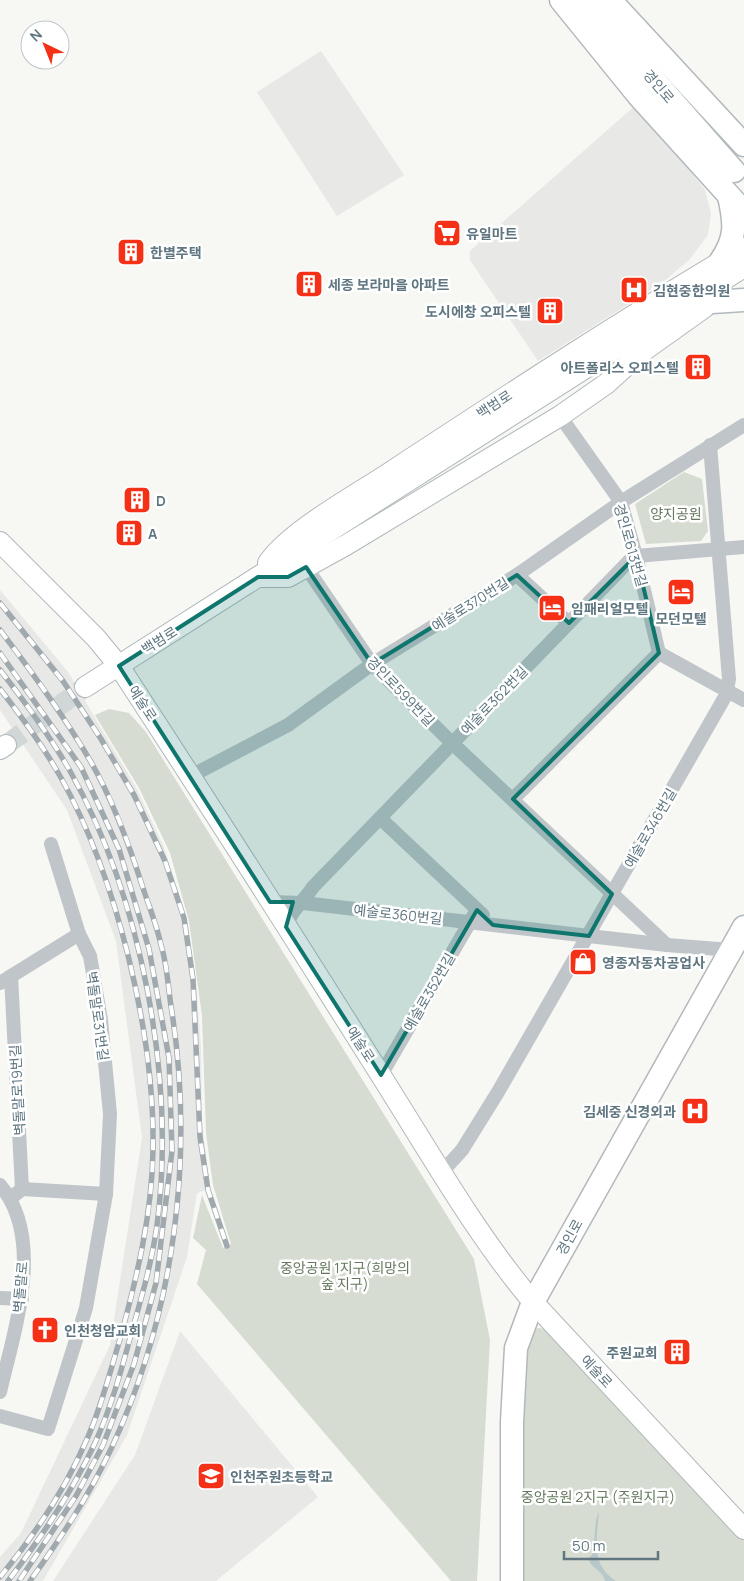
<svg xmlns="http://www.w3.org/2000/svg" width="744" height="1581" viewBox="0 0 744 1581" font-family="Manrope,'Noto Sans KR',sans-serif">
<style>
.built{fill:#e8e8e6}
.green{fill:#d7dcd2}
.water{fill:#b7c7ca}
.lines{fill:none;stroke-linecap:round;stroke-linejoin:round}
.secondary-tunnel{stroke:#d1d7d6;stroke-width:20;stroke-dasharray:20 10;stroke-linecap:butt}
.secondary-casing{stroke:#b1b9bd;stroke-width:22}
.primary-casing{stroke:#b2b9bc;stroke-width:25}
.street{stroke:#bfc5c8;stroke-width:14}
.secondary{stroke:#fff;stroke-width:20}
.primary{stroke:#fff;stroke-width:22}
.rail-casing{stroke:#a0a9ae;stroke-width:5.5}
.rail{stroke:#fff;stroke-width:4;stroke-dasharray:11;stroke-linecap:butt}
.marked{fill:#0f766e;fill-opacity:0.2;stroke:#0f766e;stroke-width:4;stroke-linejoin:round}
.labels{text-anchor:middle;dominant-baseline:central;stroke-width:5;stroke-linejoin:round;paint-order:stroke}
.street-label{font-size:14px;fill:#5f7681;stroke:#fff}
.poi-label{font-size:14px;font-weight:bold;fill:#5f7681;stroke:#fff;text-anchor:start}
.park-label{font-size:14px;fill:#66795e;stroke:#fff}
</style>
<rect width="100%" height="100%" fill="#f7f7f3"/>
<g class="built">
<path d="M321,51L404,175L337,216L257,92Z"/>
<path d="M637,104L705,190L711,214L708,235L689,260L662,283L538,361L470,260V251Z"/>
<path d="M0,590L68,672L136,787L164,847L185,914L196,984L201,1045L202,1124L210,1189L197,1193L187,1257L127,1435L43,1581H0V1557L21,1533L110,1345L142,1138L116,941L67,810L0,710Z"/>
<path d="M180,1331L318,1497L216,1581H53L135,1455Z"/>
</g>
<g class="green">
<path d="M684,472L702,479L708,531L701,541L646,544L635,504Z"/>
<path d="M109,709L129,713L146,732L474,1259L490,1340L477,1581H451L197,1284L206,1250L193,1238L202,1195L223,1248L231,1244L213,1185L206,1133L202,1016L189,921L170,853L139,788L95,715Z"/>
<path d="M538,1328L548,1329L744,1528V1581H511L516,1348L529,1333Z"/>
</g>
<path class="water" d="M599,1512C597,1538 590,1565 616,1581H605C603,1570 591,1569 588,1558L592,1555C596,1541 593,1525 599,1512Z"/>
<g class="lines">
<path class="secondary-tunnel" d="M6,745L85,687"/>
<defs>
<g id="secondary">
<path d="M0,542L96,638L119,666C207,801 294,937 380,1074C429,1151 474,1232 533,1302L744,1529"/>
<path d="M268,563C289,531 358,494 392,471C508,395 624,319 744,248"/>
<path d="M258,577H288L346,545L560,416L606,384L639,354L705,307"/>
<path d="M85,687L744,267"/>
<path d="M0,749L6,745"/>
</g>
<g id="primary">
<path d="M561,0L638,95L744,212"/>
<path d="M584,0L734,171"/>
<path d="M610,0L744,145"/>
<path d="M720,262C737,238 735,223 729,196"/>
<path d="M712,302L744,300"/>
<path d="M512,1581V1422L516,1348L533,1302L744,927"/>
</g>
</defs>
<use href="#secondary" class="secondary-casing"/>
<use href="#primary" class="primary-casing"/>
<g class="street">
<path d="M560,416L621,502L636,556L659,653L744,700"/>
<path d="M306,567L372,664L452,743L667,945L731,950"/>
<path d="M517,575L569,623"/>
<path d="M191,776L288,725L372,664L517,575L621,502L744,425"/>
<path d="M513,799L659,653"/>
<path d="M380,818L483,915"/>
<path d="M270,902L303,903L667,945"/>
<path d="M286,927C291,910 304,901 313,887L630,560L636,556L744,547"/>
<path d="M11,976L22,1189L11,1198"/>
<path d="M0,983L79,934"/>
<path d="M381,1075L477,910"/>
<path d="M441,1173L462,1150L498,1092L726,695L729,679L710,445"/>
<path d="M0,1185C46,1239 14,1331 0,1392"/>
<path d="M22,1189L106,1194"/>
<path d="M0,1298L22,1299"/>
<path d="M0,1416L48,1429L86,1308L106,1194L110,1114L101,1020L90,956L79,934L51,844"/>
</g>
<use href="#secondary" class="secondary"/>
<use href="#primary" class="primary"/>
<defs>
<g id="rail">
<path d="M0,603L63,681L101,739L134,795L165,861L184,918L193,979L200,1137L208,1190L227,1246"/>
<path d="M0,630C32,672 64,716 91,762C114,802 130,847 144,891C150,909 157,926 161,945C167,964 168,986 171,1006C195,1155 175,1312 111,1449C89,1496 60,1539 30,1581"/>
<path d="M0,653L81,767L119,849L149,949L169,1058L172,1151L156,1283L134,1364L103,1445L76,1496L19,1581"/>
<path d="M0,670C25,702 50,736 70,771C142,899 176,1080 157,1225C152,1261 142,1296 132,1331C122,1368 111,1408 95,1443C72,1492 41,1538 8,1581"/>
<path d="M0,689C21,716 43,746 60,776C117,877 155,1035 153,1150C152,1215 137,1277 120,1339C110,1372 101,1408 87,1439C66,1488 34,1536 0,1577"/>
</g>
</defs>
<use href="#rail" class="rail-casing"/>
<use href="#rail" class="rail"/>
</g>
<path class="marked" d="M636,556L659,653L513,799L612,894L589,936L493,925L477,910L381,1075L286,927L293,902H270L119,666L258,577H288L306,567L372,664L517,575L569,623Z"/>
<defs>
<symbol id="supermarket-square" viewBox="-11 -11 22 22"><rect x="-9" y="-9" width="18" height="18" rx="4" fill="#f43016" stroke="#fff"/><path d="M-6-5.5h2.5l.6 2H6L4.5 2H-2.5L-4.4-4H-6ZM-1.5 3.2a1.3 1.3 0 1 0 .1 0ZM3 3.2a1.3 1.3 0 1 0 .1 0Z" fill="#fff"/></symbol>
<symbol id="building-square" viewBox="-11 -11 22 22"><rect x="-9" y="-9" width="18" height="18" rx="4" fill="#f43016" stroke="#fff"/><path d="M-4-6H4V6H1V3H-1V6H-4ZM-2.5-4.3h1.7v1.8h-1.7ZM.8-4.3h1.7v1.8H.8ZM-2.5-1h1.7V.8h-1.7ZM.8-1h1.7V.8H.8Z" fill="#fff"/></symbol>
<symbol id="hospital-square" viewBox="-11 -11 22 22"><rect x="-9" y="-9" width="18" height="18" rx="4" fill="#f43016" stroke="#fff"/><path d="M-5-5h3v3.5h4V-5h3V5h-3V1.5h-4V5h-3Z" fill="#fff"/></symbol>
<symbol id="hotel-square" viewBox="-11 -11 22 22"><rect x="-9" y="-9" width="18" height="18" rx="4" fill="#f43016" stroke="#fff"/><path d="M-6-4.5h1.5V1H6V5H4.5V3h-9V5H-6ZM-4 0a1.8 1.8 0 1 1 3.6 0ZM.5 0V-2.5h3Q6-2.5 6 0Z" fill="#fff"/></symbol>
<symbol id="shop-square" viewBox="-11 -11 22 22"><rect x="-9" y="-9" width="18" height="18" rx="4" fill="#f43016" stroke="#fff"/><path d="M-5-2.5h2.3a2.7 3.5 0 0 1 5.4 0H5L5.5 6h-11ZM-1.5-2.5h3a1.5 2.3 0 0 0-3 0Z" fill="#fff"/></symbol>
<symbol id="church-square" viewBox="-11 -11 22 22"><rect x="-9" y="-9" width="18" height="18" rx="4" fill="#f43016" stroke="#fff"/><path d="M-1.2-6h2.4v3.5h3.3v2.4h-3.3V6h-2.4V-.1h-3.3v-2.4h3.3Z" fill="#fff"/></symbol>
<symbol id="school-square" viewBox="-11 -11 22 22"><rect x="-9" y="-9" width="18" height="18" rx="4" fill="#f43016" stroke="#fff"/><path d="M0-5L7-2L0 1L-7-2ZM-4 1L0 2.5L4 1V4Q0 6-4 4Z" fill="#fff"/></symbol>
</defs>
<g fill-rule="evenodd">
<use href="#supermarket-square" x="431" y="217" width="32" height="32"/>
<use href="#building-square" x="115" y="236" width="32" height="32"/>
<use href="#building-square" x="293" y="268" width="32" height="32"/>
<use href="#hospital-square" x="618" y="274" width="32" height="32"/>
<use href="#building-square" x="534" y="295" width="32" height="32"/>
<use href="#building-square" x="682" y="351" width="32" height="32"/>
<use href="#building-square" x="121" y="484" width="32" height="32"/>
<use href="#building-square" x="113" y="517" width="32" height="32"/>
<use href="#hotel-square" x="665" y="576" width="32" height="32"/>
<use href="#hotel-square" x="536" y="592" width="32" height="32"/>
<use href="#shop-square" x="567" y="946" width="32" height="32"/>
<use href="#hospital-square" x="679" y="1095" width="32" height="32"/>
<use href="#church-square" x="29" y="1314" width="32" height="32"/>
<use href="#building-square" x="661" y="1336" width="32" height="32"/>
<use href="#school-square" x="195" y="1460" width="32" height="32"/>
</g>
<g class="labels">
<g class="street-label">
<text transform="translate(659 86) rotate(49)">경인로</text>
<text transform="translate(494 404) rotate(-33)">백범로</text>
<text transform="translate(631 545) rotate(74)">경인로613번길</text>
<text transform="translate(470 604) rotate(-32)">예술로370번길</text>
<text transform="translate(159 640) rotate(-32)">백범로</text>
<text transform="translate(401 691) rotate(46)">경인로599번길</text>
<text transform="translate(494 700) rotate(-46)">예술로362번길</text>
<text transform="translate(143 703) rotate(57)">예술로</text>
<text transform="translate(650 828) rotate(-60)">예술로346번길</text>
<text transform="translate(398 914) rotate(6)">예술로360번길</text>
<text transform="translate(429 992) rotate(-60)">예술로352번길</text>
<text transform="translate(98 1016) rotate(82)">벽돌말로31번길</text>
<text transform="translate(361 1044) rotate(57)">예술로</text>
<text transform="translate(17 1090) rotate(-93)">벽돌말로19번길</text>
<text transform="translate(569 1237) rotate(-61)">경인로</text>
<text transform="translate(20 1287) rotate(-85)">벽돌말로</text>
<text transform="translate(597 1371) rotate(47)">예술로</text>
</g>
<g class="poi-label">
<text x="466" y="233">유일마트</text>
<text x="150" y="252">한별주택</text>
<text x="328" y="284">세종 보라마을 아파트</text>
<text x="653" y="290">김현중한의원</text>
<text x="531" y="311" text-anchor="end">도시에창 오피스텔</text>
<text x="679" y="367" text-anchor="end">아트폴리스 오피스텔</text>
<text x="156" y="500">D</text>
<text x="148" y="533">A</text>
<text x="571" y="608">임패리얼모텔</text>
<text x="681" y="618" text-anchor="middle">모던모텔</text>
<text x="602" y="962">영종자동차공업사</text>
<text x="676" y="1111" text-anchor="end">김세중 신경외과</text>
<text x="64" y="1330">인천청암교회</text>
<text x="658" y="1352" text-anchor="end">주원교회</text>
<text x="230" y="1476">인천주원초등학교</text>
</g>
<g class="park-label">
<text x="676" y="513">양지공원</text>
<text x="345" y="1267">중앙공원 1지구(희망의<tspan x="345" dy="16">숲 지구)</tspan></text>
<text x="598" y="1496">중앙공원 2지구 (주원지구)</text>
</g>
</g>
<g transform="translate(45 45) rotate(317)"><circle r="24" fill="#ffffff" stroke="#bfc8cd"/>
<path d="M0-4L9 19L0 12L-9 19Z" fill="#f43016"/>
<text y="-8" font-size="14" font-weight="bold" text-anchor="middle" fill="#5f7681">N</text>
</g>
<path d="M564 1551v8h94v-8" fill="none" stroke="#5f7681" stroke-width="2.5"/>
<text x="572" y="1551" font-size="15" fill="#5f7681" stroke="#ffffff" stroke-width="4" paint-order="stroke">50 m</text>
</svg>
